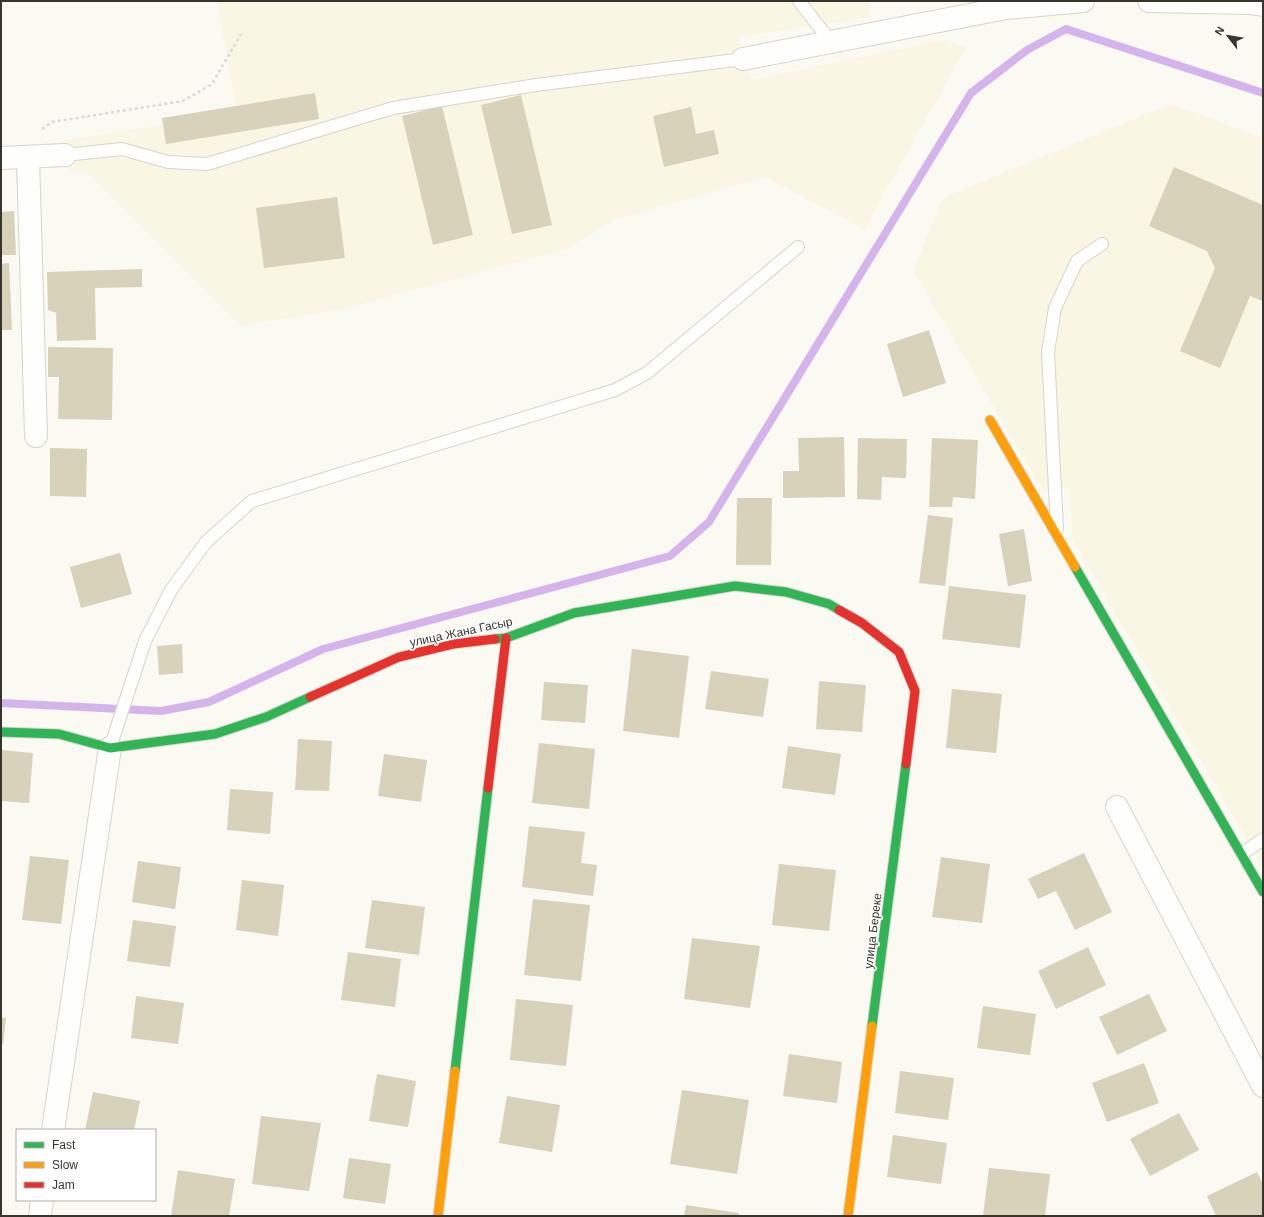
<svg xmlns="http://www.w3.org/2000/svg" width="1264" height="1217" viewBox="0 0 1264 1217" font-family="Arial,sans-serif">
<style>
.built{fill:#faf6e4}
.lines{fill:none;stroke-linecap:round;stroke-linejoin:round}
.stream{stroke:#d5b4ec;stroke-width:8}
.building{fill:#d8d2bb}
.lane-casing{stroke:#d6d4cd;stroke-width:14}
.street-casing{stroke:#d6d4cd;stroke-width:24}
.fast-casing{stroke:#d6d4cd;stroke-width:11}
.slow-casing{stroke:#d6d4cd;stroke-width:11}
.jam-casing{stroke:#d6d4cd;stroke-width:11}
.path{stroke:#dbdad8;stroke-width:2.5;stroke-dasharray:3 3;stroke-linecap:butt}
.lane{stroke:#fefefd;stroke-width:12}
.street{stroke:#fefefd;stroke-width:22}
.fast{stroke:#30b455;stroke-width:9}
.slow{stroke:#ff9f0a;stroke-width:9}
.jam{stroke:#e5322d;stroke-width:9}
.labels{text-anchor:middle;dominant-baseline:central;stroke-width:4;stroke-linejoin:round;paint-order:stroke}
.street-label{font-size:12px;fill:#37352d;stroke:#fff}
</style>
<rect width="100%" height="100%" fill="#faf9f2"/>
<g class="built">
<path d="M217,1H868L871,17L739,37L743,59L751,80L944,40L966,48L864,229L766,177L616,219L570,248L339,310L240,326L86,172H68L62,141L237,113Z"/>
<path d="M1171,104L1263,138V867L1073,540L1069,487L1044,492L913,270L943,198Z"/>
</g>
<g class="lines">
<path class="stream" d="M1,703L161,711L209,702L323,649L670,556L709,522L971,93L1027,50L1066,29L1263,93"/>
</g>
<g class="building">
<path d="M315,93L319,119L166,144L162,118Z"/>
<path d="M521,95L552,225L512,234L481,105Z"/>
<path d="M442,106L473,235L433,245L402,116Z"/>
<path d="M691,107L696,134L714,130L719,154L664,167L653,116Z"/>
<path d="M1174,167L1263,205V301L1250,296L1220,368L1180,351L1215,268L1207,251L1149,226Z"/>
<path d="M337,197L345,258L264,268L256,208Z"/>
<path d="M14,211L16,255H1V212Z"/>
<path d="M9,263L12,330H1V264Z"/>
<path d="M142,269V287L95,288L96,340L57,341L56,313L48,310L47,272Z"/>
<path d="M929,330L946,383L903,397L887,344Z"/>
<path d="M48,347L113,348L112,420L58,419L59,377H48Z"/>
<path d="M844,437L845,497L783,498V471H799L798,438Z"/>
<path d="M858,438L907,439L906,478L882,477L881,500L857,499Z"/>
<path d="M932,438L978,440L975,499L953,497L952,507H929Z"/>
<path d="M50,448L87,449L86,497L50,496Z"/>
<path d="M737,498H772L771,565H736Z"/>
<path d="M928,515L953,518L945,586L919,583Z"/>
<path d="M1024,529L1032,581L1008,586L999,534Z"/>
<path d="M120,553L132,594L81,608L70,567Z"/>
<path d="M949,586L1026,595L1020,648L942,639Z"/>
<path d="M182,644L183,673L159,675L157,646Z"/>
<path d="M632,649L689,656L679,738L623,731Z"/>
<path d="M711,671L769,679L763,717L705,709Z"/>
<path d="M819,681L866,685L862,732L816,729Z"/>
<path d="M544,682L588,685L585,723L541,720Z"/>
<path d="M952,689L1002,694L996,753L946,748Z"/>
<path d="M298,739L332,741L329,791L295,790Z"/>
<path d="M539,743L595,749L589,809L532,803Z"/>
<path d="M788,746L841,754L835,795L782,788Z"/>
<path d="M1,750L33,753L29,803L1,801Z"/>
<path d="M384,754L427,760L421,802L378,796Z"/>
<path d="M230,789L273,792L270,834L227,830Z"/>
<path d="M529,826L585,832L581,863L597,865L593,896L522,887Z"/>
<path d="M1084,853L1112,912L1075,930L1056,891L1038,899L1028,879Z"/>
<path d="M30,856L69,860L61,924L22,920Z"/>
<path d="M941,857L990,864L982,923L932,917Z"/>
<path d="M138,861L181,867L175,909L132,902Z"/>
<path d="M779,864L836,870L829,931L772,925Z"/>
<path d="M242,880L284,885L278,936L236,930Z"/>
<path d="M533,899L590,905L581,981L524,975Z"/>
<path d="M372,900L425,907L419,955L365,948Z"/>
<path d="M133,920L176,926L170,967L127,961Z"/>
<path d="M692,938L760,946L750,1008L684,999Z"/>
<path d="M1088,947L1106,985L1056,1009L1038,971Z"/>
<path d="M348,952L401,959L395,1007L341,1000Z"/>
<path d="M1149,994L1167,1031L1117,1055L1099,1017Z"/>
<path d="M136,996L184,1003L178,1044L131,1038Z"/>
<path d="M516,999L573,1005L566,1066L510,1060Z"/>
<path d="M983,1006L1036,1014L1030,1055L977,1048Z"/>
<path d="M1,1017L6,1018L3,1044H1Z"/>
<path d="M789,1054L842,1062L837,1103L783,1096Z"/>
<path d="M1144,1063L1159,1103L1107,1122L1092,1083Z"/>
<path d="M900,1071L954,1078L948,1120L895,1113Z"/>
<path d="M377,1074L416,1081L408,1127L369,1121Z"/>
<path d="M682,1090L749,1100L737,1174L670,1164Z"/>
<path d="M93,1092L140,1101L134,1130H85Z"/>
<path d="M507,1096L560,1105L552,1152L499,1143Z"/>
<path d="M1179,1113L1199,1150L1150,1176L1130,1139Z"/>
<path d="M261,1116L321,1123L309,1191L252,1184Z"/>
<path d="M893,1135L947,1143L941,1184L887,1177Z"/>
<path d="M349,1158L391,1164L385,1204L343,1198Z"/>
<path d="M989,1168L1050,1174L1045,1216H983Z"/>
<path d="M178,1170L235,1179L229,1216H171Z"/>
<path d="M1257,1172L1263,1184V1216H1216L1207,1196Z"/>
<path d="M686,1205L739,1213V1216H684Z"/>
</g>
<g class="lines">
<defs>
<g id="lane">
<path d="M799,1L831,42"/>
<path d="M65,155L122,149L168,162L207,164L393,108L536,85L743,59"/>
<path d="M1057,529L1048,352L1055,308L1077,261L1102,244"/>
<path d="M110,748L145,641L171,590L206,542L252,501L615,390L647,373L798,247"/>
<path d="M1242,854L1263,839"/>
</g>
<g id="street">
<path d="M1149,1L1250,3L1263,5"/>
<path d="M743,59L1006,8L1083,1"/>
<path d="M28,157L36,436"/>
<path d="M1,158L65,155"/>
<path d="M1117,807L1263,1086"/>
<path d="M53,1130L110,748"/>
<path d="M40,1216L42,1200"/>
</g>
<g id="fast">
<path d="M1075,567L1263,892"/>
<path d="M495,639L506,638L574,613L735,586L786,592L829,604L839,610"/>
<path d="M1,732L59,734L110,748L215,734L266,717L310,697"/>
<path d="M872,1026L906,764"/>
<path d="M455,1071L488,788"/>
</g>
<g id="slow">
<path d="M990,420L1075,567"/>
<path d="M438,1216L455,1071"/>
<path d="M848,1216L872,1026"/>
</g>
<g id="jam">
<path d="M839,610L862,623L899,652L915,691L906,764"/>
<path d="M310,697L399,657L453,644L495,639"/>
<path d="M488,788L506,638"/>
</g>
</defs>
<use href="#lane" class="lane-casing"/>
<use href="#street" class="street-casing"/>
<use href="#fast" class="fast-casing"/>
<use href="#slow" class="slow-casing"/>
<use href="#jam" class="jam-casing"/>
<path class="path" d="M42,129L52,122L183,101L212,84L241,34"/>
<use href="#lane" class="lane"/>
<use href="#street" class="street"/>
<use href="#fast" class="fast"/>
<use href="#slow" class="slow"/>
<use href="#jam" class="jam"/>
</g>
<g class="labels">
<g class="street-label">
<text transform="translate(461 632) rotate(-12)">улица Жана Гасыр</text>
<text transform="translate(873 931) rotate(-83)">улица Береке</text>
</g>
</g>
<rect width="1264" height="1217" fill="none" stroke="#37352d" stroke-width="4"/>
<rect x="16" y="1129" width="140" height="72" fill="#ffffff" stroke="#afaeab"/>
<rect x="24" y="1142" width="20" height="6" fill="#30b455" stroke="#afaeab"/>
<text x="52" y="1149" font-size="12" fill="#37352d">Fast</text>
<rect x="24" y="1162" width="20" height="6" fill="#ff9f0a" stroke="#afaeab"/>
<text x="52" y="1169" font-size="12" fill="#37352d">Slow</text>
<rect x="24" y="1182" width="20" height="6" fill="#e5322d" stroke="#afaeab"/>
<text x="52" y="1189" font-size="12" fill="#37352d">Jam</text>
<g transform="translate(1228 36) rotate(301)" stroke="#ffffff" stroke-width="3" paint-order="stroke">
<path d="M0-3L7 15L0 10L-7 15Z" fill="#37352d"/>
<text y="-6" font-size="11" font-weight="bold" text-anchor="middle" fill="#37352d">N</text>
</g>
</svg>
